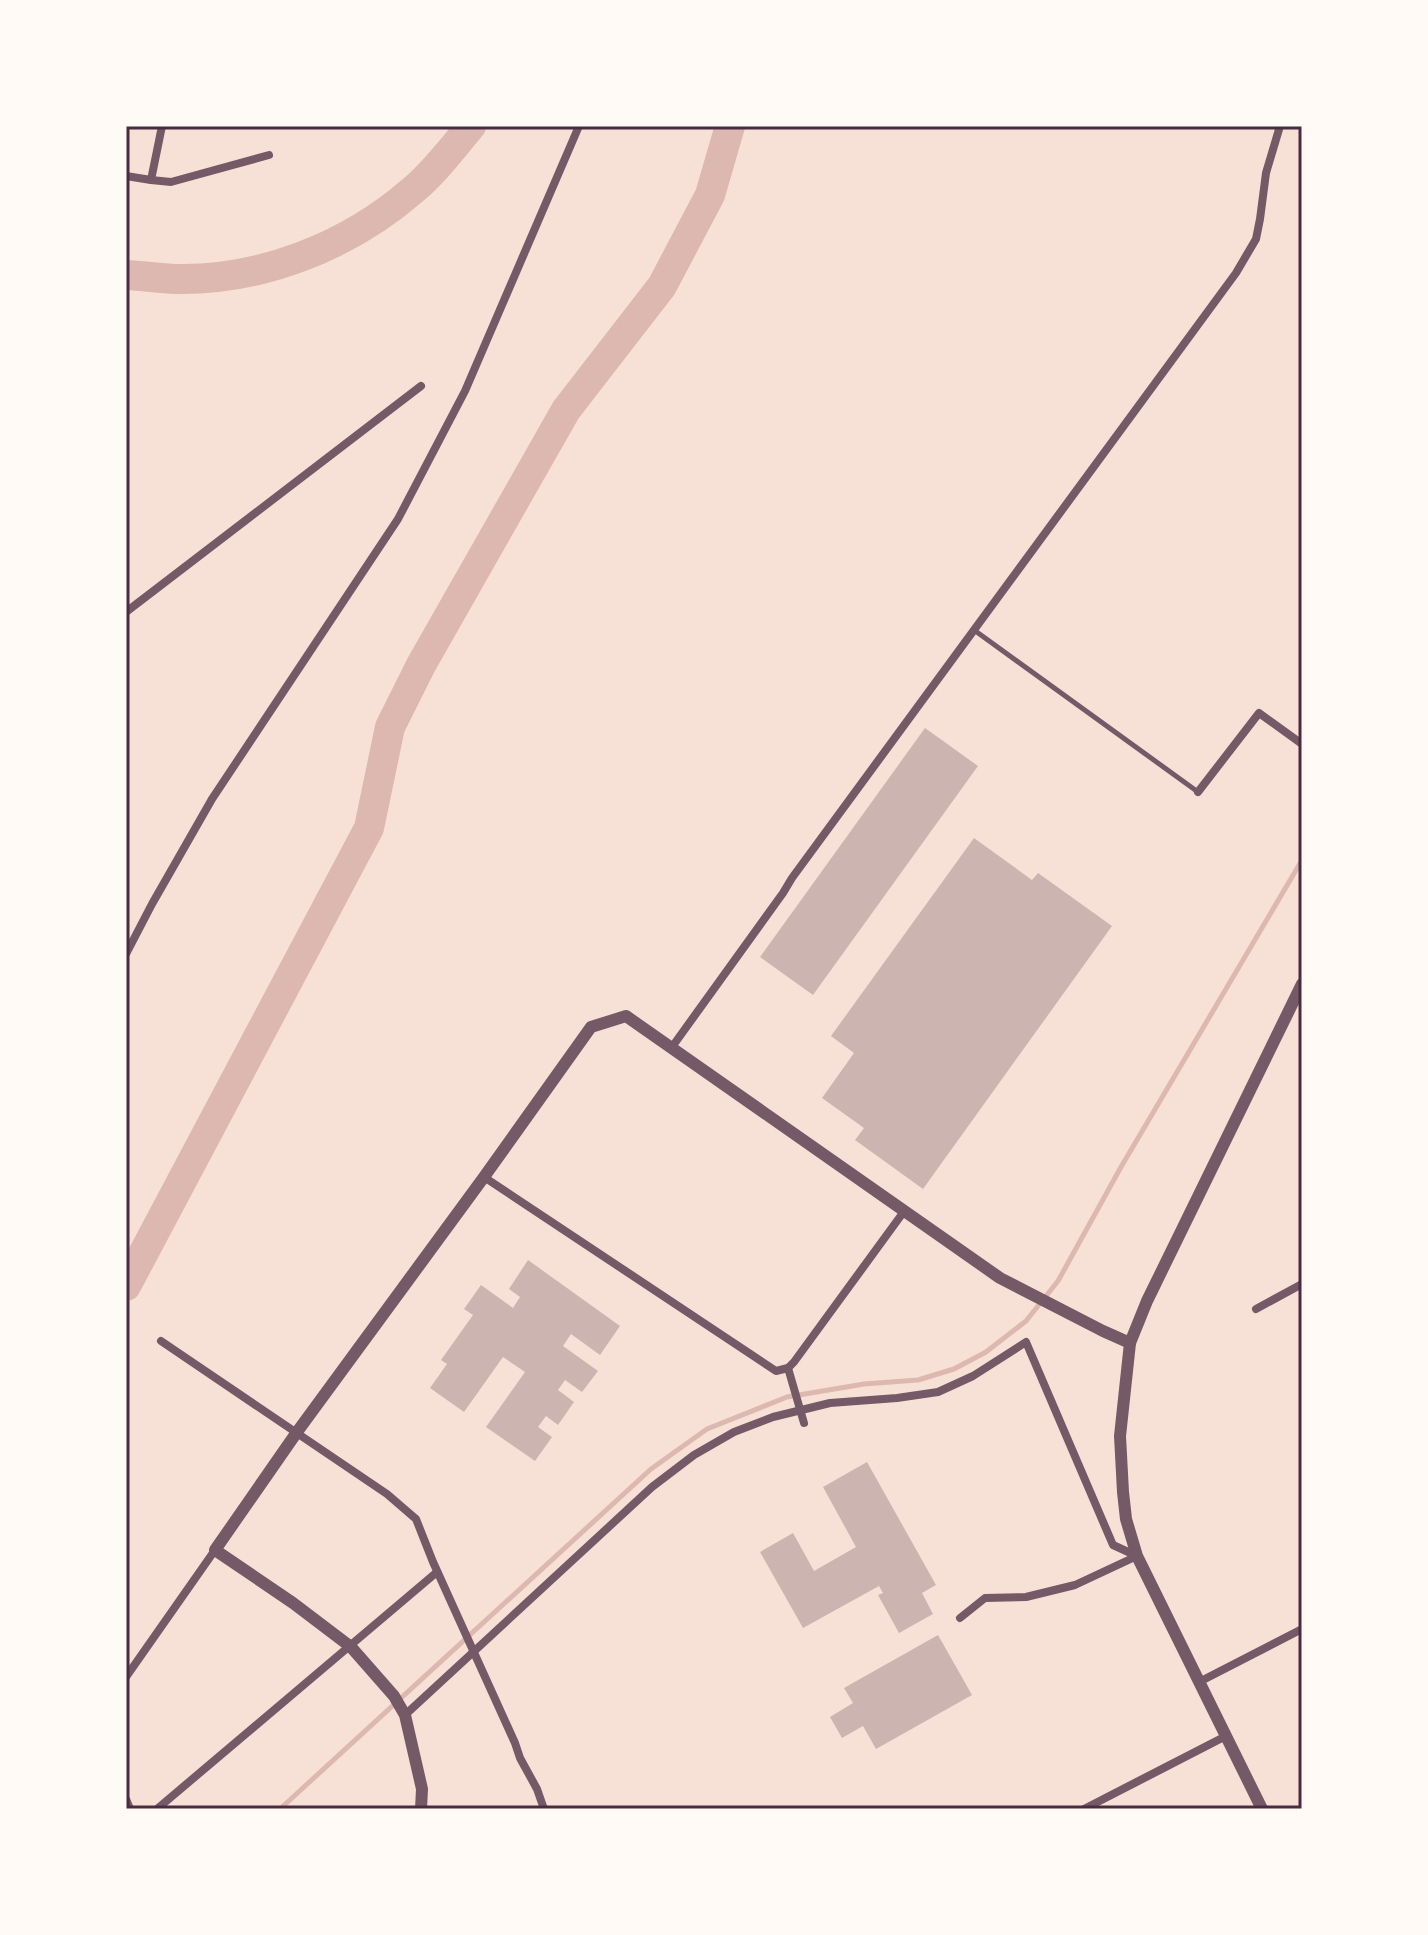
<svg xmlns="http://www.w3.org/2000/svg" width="1428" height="1935" viewBox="0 0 1428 1935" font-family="Signika,sans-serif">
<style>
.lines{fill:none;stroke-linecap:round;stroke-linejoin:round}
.stream{stroke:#dcb8b0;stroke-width:5}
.river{stroke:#dcb8b0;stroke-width:30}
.building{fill:#ccb4b1}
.service{stroke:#755966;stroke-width:5}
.minor{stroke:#755966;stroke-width:8}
.tertiary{stroke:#755966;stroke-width:12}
.neatline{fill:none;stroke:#4a2c40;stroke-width:3}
</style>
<rect width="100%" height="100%" fill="#f7e1d7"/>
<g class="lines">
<path class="stream" d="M280,1809L651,1469L707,1429L787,1397L864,1384L918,1380L954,1369L986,1352L1026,1321L1058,1281L1121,1167L1302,860"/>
<g class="river">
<path d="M126,275C142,276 159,278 175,279C261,281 349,246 413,190C435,172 453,147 471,126"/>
<path d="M126,1286L369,828L390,727L421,665L566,410L662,286L710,195L730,126"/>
</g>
</g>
<g class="building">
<path d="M925,728L978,766L813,995L760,957Z"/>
<path d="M974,838L1032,880L1038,873L1112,926L923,1189L855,1140L864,1128L822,1098L854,1053L831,1036Z"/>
<path d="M528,1260L620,1326L600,1355L571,1334L563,1346L598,1371L582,1392L565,1380L558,1390L574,1402L558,1425L546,1416L538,1427L552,1437L535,1461L486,1427L525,1372L503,1357L464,1412L430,1388L447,1364L441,1360L473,1315L464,1309L481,1285L513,1308L520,1297L509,1289Z"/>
<path d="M867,1462L936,1585L922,1593L933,1614L899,1633L878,1595L883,1593L879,1586L803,1628L760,1552L793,1533L814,1571L856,1547L823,1487Z"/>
<path d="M938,1635L972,1695L876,1749L863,1726L842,1738L830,1717L853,1703L844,1688Z"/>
</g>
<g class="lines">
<path class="service" d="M974,630L1198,792"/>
<g class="minor">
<path d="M126,176L151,180L162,126"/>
<path d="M151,180L171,182L269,155"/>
<path d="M126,612L421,386"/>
<path d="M1198,792L1259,713L1302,744"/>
<path d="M126,954L152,904L212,799L398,519L465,391L579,126"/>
<path d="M672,1047L783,893L792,878L1236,273L1256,239L1260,219L1266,173L1280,126"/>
<path d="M484,1177L776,1371L788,1368L794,1362L905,1210"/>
<path d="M1256,1309L1302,1284"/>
<path d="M161,1341L387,1494L416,1519L433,1562L515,1743L520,1758L537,1789L544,1809"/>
<path d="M788,1368L804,1423"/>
<path d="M960,1618L985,1598L1026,1597L1075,1585L1137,1556"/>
<path d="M126,1677L215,1550"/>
<path d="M1199,1682L1302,1629"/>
<path d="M405,1715L652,1487L694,1455L734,1432L773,1417L830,1403L897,1398L938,1392L973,1376L1026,1342L1113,1545L1137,1556"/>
<path d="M126,1799L130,1809"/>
<path d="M157,1809L437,1572"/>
<path d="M1084,1809L1226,1736"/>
</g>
<g class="tertiary">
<path d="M421,1809L422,1789L405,1715L394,1696L351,1647L293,1603L215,1550L297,1432L484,1177L591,1027L626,1016L1000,1278L1103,1331L1130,1343"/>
<path d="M1262,1809L1137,1556L1126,1519L1123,1492L1120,1436L1130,1343L1147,1301L1302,984"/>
</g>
</g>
<rect width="1428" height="1935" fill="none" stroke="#fffaf5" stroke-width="256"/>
<rect x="128" y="128" width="1172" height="1679" class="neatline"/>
</svg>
